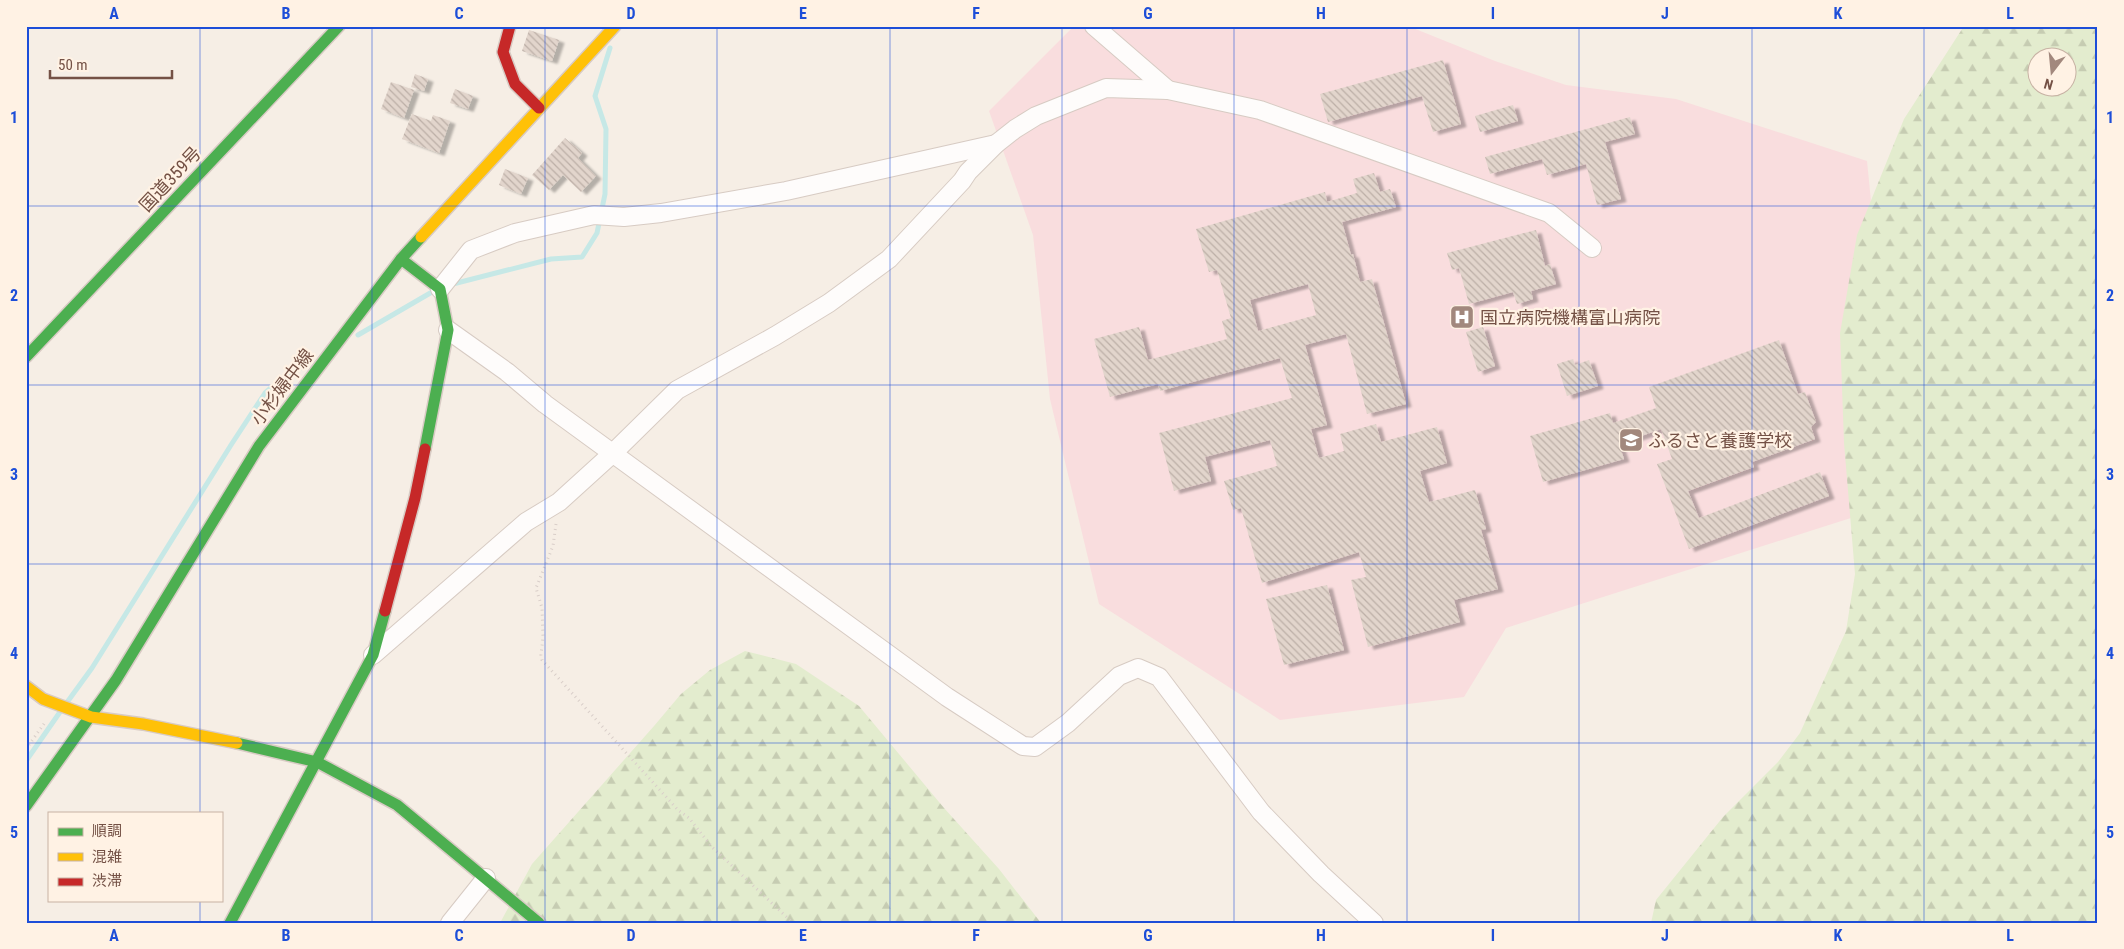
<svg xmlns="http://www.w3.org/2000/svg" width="2124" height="949" viewBox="0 0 2124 949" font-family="'Roboto Condensed','Noto Sans JP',sans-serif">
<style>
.medical{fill:#f9ddde}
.forest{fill:url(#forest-firs);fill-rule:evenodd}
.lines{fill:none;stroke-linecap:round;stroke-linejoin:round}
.stream{stroke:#c6e8e6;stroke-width:5}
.building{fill:url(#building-back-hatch);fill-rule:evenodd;filter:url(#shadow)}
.street-casing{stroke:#d7cbc3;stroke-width:20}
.fast-casing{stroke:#d8cbc4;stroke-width:14}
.slow-casing{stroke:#d8cbc4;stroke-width:14}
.jam-casing{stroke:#d8cbc4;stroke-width:14}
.path{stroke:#d9cec9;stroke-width:3;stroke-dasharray:1 4;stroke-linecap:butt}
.street{stroke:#fefcfb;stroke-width:18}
.fast{stroke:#4caf50;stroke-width:11}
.slow{stroke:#ffc107;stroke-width:11}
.jam{stroke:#c62828;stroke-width:11}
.grid{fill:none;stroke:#1d4ed8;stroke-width:1;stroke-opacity:0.55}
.labels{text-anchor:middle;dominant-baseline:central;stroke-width:4.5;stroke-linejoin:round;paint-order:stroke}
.street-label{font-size:18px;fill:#745145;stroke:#fff2e4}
.poi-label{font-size:18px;fill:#745145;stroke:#fff2e4;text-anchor:start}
.neatline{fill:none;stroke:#1d4ed8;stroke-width:2}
.grid-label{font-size:16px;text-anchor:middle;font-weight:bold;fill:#1d4ed8}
</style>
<defs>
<pattern id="forest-firs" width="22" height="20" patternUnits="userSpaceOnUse" patternTransform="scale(1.25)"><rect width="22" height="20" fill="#e3ecce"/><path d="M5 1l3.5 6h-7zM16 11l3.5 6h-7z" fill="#c6ccb2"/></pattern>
<pattern id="building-back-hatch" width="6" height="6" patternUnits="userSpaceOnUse" patternTransform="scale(1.25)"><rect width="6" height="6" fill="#e2d5cc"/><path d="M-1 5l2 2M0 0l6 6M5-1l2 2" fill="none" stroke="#bcafa7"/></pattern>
<filter id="shadow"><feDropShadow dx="5.5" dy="3" stdDeviation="1" flood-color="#0004"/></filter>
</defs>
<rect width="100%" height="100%" fill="#f6eee5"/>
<path class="medical" d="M1074,26H1408L1495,61L1566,85L1676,99L1867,161L1901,502L1506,628L1464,697L1280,720L1099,604L1050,399L1033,235L989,111Z"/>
<g class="forest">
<path d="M1964,26H2098V923H1651L1656,900L1723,817L1778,762L1800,733L1846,631L1855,574L1844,443L1840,333L1857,235L1904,119ZM2036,58H2066V88H2036Z"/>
<path d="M745,651L796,664L859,706L944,808L999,869L1041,923H500L532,864L654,726L681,694L710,670Z"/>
</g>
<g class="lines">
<g class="stream">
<path d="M449,285L551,259L582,257L597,233L605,194L606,129L595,96L610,48"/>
<path d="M358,335L432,292"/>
<path d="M68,701L92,668L231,445L265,393L280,380L307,364"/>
<path d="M26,761L60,712"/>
</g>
</g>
<g class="building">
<path d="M529,30L559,40L552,61L522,51Z"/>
<path d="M1443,60L1461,124L1433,132L1422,96L1328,122L1320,94Z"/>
<path d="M415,74L428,79L424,91L411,87Z"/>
<path d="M391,82L414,90L404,118L381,109Z"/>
<path d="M455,89L473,96L468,109L450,103Z"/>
<path d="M1513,105L1518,121L1480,132L1475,116Z"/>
<path d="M412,114L431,121L433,115L450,121L439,153L402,139Z"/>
<path d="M1630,117L1635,134L1605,142L1621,199L1597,205L1586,164L1547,175L1542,159L1490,174L1485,157Z"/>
<path d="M565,138L582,153L578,158L596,176L581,192L563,175L549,190L532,175Z"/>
<path d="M505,169L528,178L521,194L499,185Z"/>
<path d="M1374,173L1380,192L1390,189L1396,207L1342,222L1351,255L1353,254L1360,282L1372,279L1406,404L1367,414L1346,334L1305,345L1327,425L1311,429L1318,455L1319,458L1344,451L1340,434L1376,424L1381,442L1437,427L1447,463L1420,471L1429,502L1475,490L1486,529L1481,530L1498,589L1454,600L1460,622L1368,647L1351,580L1366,577L1359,552L1262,583L1241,508L1233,510L1224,481L1277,466L1270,440L1205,457L1211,481L1174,491L1159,433L1292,398L1280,358L1160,391L1158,384L1110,397L1094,339L1139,327L1148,360L1227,339L1222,321L1231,318L1217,270L1209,272L1196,229L1325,192L1327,202L1357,193L1353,179ZM1308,284L1316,315L1258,331L1250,300Z"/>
<path d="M1536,230L1545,266L1550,264L1556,284L1531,291L1533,299L1517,304L1513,292L1469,304L1459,268L1452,270L1447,253Z"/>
<path d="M1483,327L1495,366L1478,372L1466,332Z"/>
<path d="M1779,340L1798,394L1805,392L1816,422L1811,427L1815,439L1752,462L1754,467L1688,491L1699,518L1820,472L1829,496L1689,549L1657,464L1672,459L1661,429L1619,444L1624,459L1543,482L1530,436L1610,413L1613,423L1656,408L1649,387Z"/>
<path d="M1573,359L1575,365L1589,360L1598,386L1567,396L1557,364Z"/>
<path d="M1327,585L1344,650L1284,665L1266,599Z"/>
</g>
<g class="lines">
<defs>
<g id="street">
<path d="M1094,26L1168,90"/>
<path d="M440,289L471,250L515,233L594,215L624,217L661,213L786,191L996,144"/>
<path d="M448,330L507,372L545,404L947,697L1023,746L1035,747L1068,723L1119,676L1138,668L1159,677L1261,812L1321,874L1374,923"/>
<path d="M373,655L526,522L559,502L613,453L677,390L775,336L829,303L889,259L962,181L968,172L996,144L1015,129L1036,116L1106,88L1168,90L1260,110L1549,213L1592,248"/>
<path d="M450,923L486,878"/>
</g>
<g id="fast">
<path d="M401,259L440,289L448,330L425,449"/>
<path d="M26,357L339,26"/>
<path d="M237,743L317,762L397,805L539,923"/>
<path d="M26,806L116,680L259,446L401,259L421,237"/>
<path d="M230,923L373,655L385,611"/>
</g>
<g id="slow">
<path d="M421,237L615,26"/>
<path d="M26,686L43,699L91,717L143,724L237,743"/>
</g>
<g id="jam">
<path d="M510,26L503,52L515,84L539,108"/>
<path d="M385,611L415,498L425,449"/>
</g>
</defs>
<use href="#street" class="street-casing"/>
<use href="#fast" class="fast-casing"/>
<use href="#slow" class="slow-casing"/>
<use href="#jam" class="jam-casing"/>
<g class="path">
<path d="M556,524L553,546L536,588L542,608L543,637L541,655L542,660L678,810L689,818L712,847L793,923"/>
<path d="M26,749L46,721"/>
</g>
<use href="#street" class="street"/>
<use href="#fast" class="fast"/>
<use href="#slow" class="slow"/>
<use href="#jam" class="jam"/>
</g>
<path class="grid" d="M200,26V813M372,26V923M545,26V923M717,26V923M890,26V923M1062,26V923M1234,26V923M1407,26V923M1579,26V923M1752,26V923M1924,26V923M26,206H2098M26,385H2098M26,564H2098M26,743H2098M200,900V923"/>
<defs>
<symbol id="hospital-square" viewBox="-11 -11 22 22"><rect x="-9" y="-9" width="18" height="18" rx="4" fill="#a2887d" stroke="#fff2e4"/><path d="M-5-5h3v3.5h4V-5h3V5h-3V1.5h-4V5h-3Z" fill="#fff"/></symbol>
<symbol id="school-square" viewBox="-11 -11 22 22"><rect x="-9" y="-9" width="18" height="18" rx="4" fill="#a2887d" stroke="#fff2e4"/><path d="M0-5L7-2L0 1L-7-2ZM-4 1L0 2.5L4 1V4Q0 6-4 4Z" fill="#fff"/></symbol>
</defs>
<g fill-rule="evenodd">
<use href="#hospital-square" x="1448" y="303" width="28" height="28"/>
<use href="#school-square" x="1617" y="426" width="28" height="28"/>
</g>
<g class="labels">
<g class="street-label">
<text transform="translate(170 179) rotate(-47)">国道359号</text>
<text transform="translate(282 387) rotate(-53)">小杉婦中線</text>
</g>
<g class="poi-label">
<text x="1480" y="317">国立病院機構富山病院</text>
<text x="1648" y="440">ふるさと養護学校</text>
</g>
</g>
<rect width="2124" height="949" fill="none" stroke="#fff2e4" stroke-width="55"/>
<rect x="48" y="812" width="175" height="90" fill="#fff2e4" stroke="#c7b2a4"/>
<rect x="58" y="828" width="25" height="8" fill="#4caf50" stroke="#c7b2a4"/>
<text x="92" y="836" font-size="15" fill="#745145">順調</text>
<rect x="58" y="853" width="25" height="8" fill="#ffc107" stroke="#c7b2a4"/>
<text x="92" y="862" font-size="15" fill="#745145">混雑</text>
<rect x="58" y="878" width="25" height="8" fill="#c62828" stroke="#c7b2a4"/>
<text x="92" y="886" font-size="15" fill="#745145">渋滞</text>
<g transform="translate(2052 72) rotate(196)"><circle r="24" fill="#fff2e4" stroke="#c7b2a4"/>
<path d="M0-4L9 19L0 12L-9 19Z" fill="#a2887d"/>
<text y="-8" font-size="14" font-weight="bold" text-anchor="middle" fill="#745145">N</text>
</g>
<path d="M50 70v8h122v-8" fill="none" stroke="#745145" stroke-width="2.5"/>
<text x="58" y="70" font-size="15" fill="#745145" stroke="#fff2e4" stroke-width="4" paint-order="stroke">50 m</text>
<rect x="28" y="28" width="2068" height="894" class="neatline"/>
<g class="grid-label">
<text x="114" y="19">A</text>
<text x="286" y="19">B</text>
<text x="459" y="19">C</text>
<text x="631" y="19">D</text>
<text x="803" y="19">E</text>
<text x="976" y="19">F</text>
<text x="1148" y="19">G</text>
<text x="1321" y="19">H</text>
<text x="1493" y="19">I</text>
<text x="1665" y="19">J</text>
<text x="1838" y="19">K</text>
<text x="2010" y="19">L</text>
<text x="14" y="123">1</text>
<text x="2110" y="123">1</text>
<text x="14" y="301">2</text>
<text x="2110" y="301">2</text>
<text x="14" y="480">3</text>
<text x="2110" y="480">3</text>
<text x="14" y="659">4</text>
<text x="2110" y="659">4</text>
<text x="14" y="838">5</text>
<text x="2110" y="838">5</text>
<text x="114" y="941">A</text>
<text x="286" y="941">B</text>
<text x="459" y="941">C</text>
<text x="631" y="941">D</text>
<text x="803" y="941">E</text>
<text x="976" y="941">F</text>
<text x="1148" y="941">G</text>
<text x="1321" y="941">H</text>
<text x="1493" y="941">I</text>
<text x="1665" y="941">J</text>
<text x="1838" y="941">K</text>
<text x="2010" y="941">L</text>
</g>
</svg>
